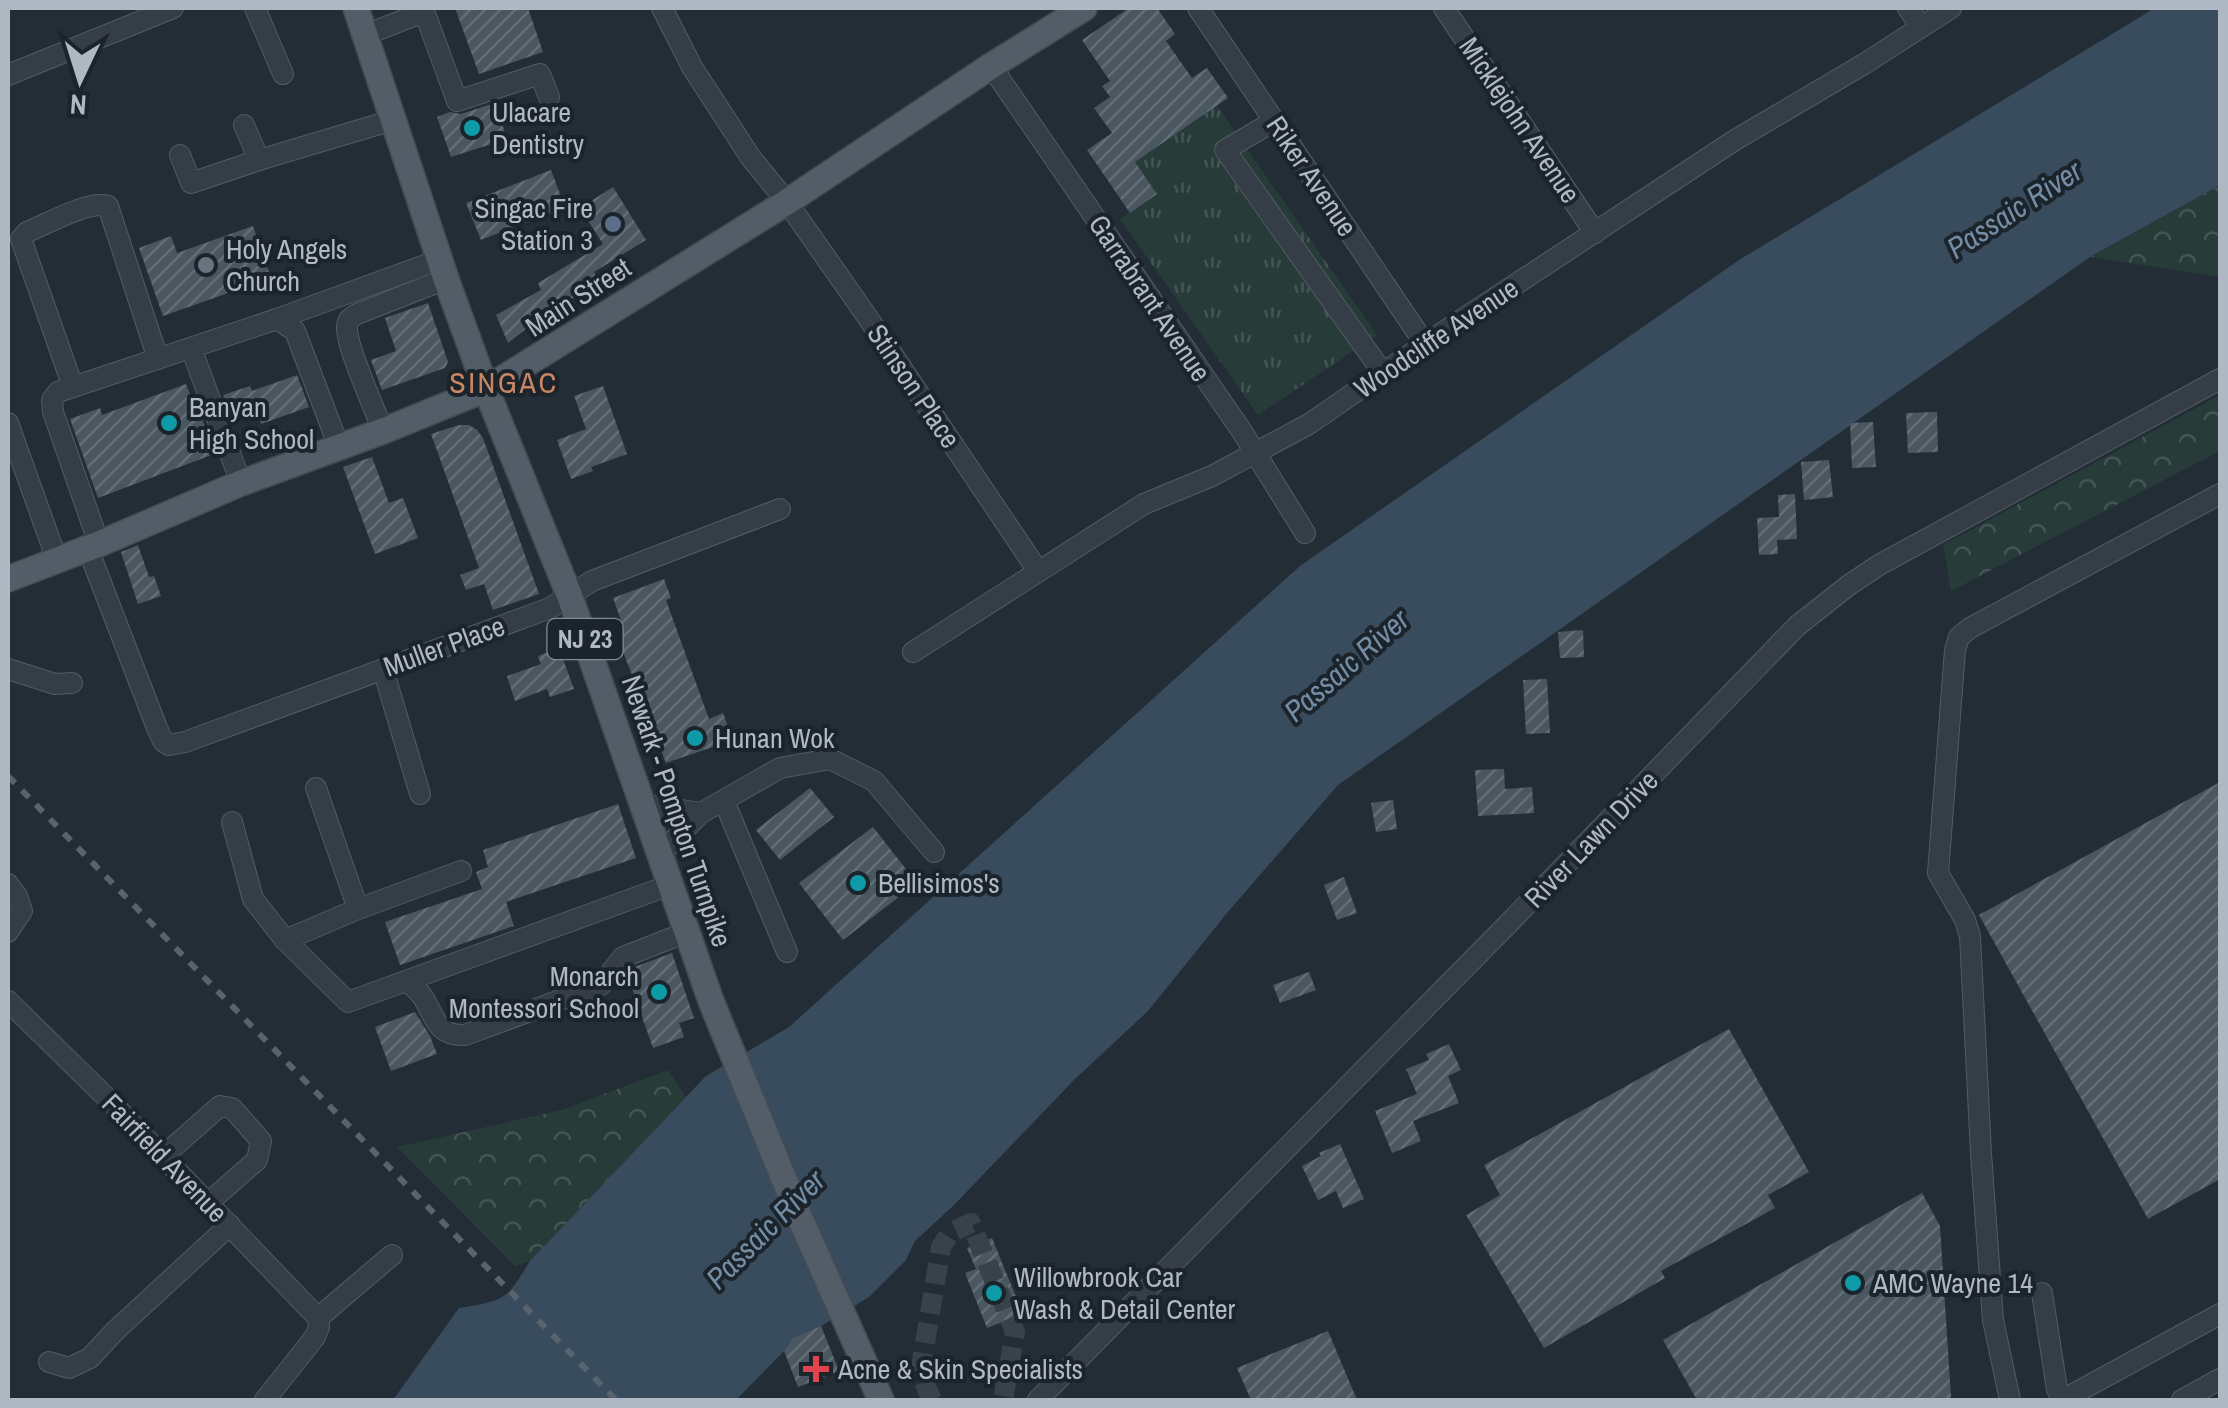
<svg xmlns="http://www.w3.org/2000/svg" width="2228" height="1408" viewBox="0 0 2228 1408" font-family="'Archivo Narrow',sans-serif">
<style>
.grass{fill:url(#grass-tufts)}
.forest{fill:url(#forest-crowns)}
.water{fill:#394c5e}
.building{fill:url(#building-hatch)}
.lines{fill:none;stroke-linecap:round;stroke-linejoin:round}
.minor-tunnel{stroke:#37424b;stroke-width:20;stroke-dasharray:20 10;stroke-linecap:butt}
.minor-casing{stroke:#535c64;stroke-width:22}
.major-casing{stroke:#424a53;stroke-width:28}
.minor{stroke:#353e47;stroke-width:20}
.major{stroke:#535d67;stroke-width:25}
.rail{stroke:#58636d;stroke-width:6;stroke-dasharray:10 10;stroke-linecap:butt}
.culture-dot{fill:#0f9aa8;stroke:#1b232b;stroke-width:4}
.service-dot{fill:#5c6f8a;stroke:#1b232b;stroke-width:4}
.worship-dot{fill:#6b7280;stroke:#1b232b;stroke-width:4}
.health-dot{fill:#e0444e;stroke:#1b232b;stroke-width:4}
.labels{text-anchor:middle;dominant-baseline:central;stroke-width:8;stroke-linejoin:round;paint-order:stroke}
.shield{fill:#1b232b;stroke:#838c95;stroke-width:2.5}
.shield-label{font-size:25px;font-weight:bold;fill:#b0b9c3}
.poi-label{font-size:28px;fill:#b0b9c3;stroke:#1b232b;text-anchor:start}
.street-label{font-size:28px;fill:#b0b9c3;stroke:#1b232b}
.water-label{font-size:30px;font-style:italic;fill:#738da4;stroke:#1b232b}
.neighbourhood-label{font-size:30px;letter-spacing:2.5px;fill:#c98664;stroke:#1b232b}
</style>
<defs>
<pattern id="grass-tufts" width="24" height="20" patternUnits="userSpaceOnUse" patternTransform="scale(2.5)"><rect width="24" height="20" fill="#273b39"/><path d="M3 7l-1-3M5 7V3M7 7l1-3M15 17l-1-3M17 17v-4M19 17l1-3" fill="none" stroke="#445554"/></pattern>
<pattern id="forest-crowns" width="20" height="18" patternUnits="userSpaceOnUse" patternTransform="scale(2.5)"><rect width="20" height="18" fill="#273b39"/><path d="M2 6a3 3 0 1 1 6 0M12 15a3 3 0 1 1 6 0" fill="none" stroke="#445554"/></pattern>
<pattern id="building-hatch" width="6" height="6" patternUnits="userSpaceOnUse" patternTransform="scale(2.5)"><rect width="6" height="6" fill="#4a5761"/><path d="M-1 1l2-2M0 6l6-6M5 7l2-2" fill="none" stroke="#626d76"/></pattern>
</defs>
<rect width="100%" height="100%" fill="#222d36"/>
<path class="grass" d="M1217,106L1377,335L1258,415L1120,219L1157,194L1135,162Z"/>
<g class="forest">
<path d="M2220,185V277L2091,257Z"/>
<path d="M2220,395V451L1951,591L1943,545Z"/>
<path d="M668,1070L686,1097L530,1261L515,1266L397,1147L562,1110Z"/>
</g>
<path class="water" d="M2155,8H2220V185L2090,257L1338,785L1227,913L1148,1011L1074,1080L954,1205L915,1241L906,1260L869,1297L821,1326L793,1338L784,1351L736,1400H393L459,1308C505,1300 506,1301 530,1261L706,1076L789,1027L1300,566L1739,260Z"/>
<g class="building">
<path d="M455,8H528L543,52L479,74Z"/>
<path d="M1129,8H1157L1175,34L1166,41L1192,78L1207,68L1228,98L1135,162L1157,194L1130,213L1087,150L1112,133L1094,108L1110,97L1102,86L1110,81L1082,40Z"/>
<path d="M495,103L507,139L451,157L437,117L450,112L461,114Z"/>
<path d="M551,170L565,207L481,240L466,203Z"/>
<path d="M613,187L646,240L594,272L599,283L545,314L508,343L496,315L541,290L538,283L603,244L580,208Z"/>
<path d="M253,226L271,278L163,316L139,248L171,236L177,253Z"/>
<path d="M428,303L448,362L445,368L382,390L371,360L396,351L385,318Z"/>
<path d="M297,375L309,407L261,424L256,408L231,417L223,395L250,386L252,391Z"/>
<path d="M186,384L194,405L197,404L214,454L98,498L70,419L100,408L102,415Z"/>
<path d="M603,386L627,454L591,467L593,471L571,479L557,440L586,429L574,396Z"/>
<path d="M1937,412L1938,452L1908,453L1906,413Z"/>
<path d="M1873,422L1876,467L1852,468L1850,423Z"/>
<path d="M459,425H469L477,430L483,438L539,594L493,610L484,584L466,590L460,575L479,568L431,434Z"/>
<path d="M372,457L389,503L403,498L418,538L375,554L343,467Z"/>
<path d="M1829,460L1833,497L1804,500L1801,462Z"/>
<path d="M1795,494L1797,539L1777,540L1778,554L1759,555L1757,518L1779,517L1778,495Z"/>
<path d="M138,545L149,577L154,576L161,596L138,604L121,552Z"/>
<path d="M664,579L671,598L666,600L709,719L723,713L733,740L666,763L613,626L622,623L613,598Z"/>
<path d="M1583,630L1584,657L1560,658L1558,632Z"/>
<path d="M559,648L574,689L550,697L547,689L515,701L507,676L541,664L538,656Z"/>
<path d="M1547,679L1550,733L1526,734L1523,680Z"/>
<path d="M1504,769L1505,789L1532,787L1534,813L1478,816L1475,770Z"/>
<path d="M2220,782V1179L2148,1219L1979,915Z"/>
<path d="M810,788L834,817L780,860L756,830Z"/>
<path d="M1393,800L1397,829L1376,832L1371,803Z"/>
<path d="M618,804L636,858L506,902L514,926L400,965L385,922L482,889L476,872L488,867L483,850Z"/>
<path d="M873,827L917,883L843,940L799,883Z"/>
<path d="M1344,877L1357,913L1337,920L1324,885Z"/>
<path d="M672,953L694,1018L679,1023L684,1037L653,1048L627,974L632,968Z"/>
<path d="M1309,972L1316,990L1280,1003L1273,985Z"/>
<path d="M415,1012L430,1036L437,1054L391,1071L375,1027Z"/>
<path d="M1729,1029L1809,1172L1768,1195L1775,1208L1661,1271L1665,1278L1544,1348L1466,1215L1500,1195L1484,1165Z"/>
<path d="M1449,1044L1461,1070L1448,1076L1459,1103L1413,1121L1421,1141L1392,1153L1375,1111L1417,1094L1406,1069L1429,1060L1426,1054Z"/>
<path d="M1340,1144L1364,1199L1343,1208L1336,1191L1318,1200L1302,1166L1321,1156L1319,1153Z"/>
<path d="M1922,1193L1940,1226L1951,1397L1945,1400H1697L1663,1340Z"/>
<path d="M992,1238L1023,1314L987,1328L965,1273L976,1269L967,1248Z"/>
<path d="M821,1326L839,1371L798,1387L784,1351L793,1338Z"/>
<path d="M1328,1331L1357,1400H1251L1237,1368Z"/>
</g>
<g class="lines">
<path class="minor-tunnel" d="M932,1400L920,1373L941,1247L950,1233L971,1223L1015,1332L1003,1400"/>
<defs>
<g id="minor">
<path d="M255,8L283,74"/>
<path d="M423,8L457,101L540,74L549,97"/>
<path d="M662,8L692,67L751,158L787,202L866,315L1038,571"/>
<path d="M1198,8L1425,344"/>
<path d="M1444,8L1595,233"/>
<path d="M1908,8L1921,27"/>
<path d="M365,35L424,12"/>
<path d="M991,66L1241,430L1305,533"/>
<path d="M8,75L173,8"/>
<path d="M1274,121L1225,150L1383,373"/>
<path d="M244,125L259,160L393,120"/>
<path d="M180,155L191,183L259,160"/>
<path d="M277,319L439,260"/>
<path d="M191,348L241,483"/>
<path d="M73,387L21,239L27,232C47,224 89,200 108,206L158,359"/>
<path d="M8,423L57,560"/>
<path d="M383,431C375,409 346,347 347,327C348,318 350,319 357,314L446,279"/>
<path d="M99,544L53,412L52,400L58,392L277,319L295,331L339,447"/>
<path d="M88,549L157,728L163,741L169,745L185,742L550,608L592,581L780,509"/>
<path d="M913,652L1144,504L1212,476L1309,424L1425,344L1735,140L1864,64L1951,8"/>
<path d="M8,669L55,684L72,683"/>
<path d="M383,669L420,794"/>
<path d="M316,788L358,909L285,940L348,1002L670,885"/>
<path d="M724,801L787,952"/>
<path d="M642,804L701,813L660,854"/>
<path d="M701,813L780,768L830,759L874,781L934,852"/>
<path d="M232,822L253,899L285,940"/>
<path d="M8,884L17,896L22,911L8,932"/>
<path d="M358,909L461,871"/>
<path d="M407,981C413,987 420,991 424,999C436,1019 437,1036 465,1035L601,985L623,957L687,932"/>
<path d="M8,1001L111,1102L318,1318"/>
<path d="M163,1156L220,1106L232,1108L261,1141L257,1160L208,1203"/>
<path d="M2042,1293L2057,1389L2060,1395L2068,1397L2220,1314"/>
<path d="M318,1318L392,1255"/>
<path d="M49,1362L69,1368L90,1358L115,1331L230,1225"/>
<path d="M265,1400L315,1337L319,1327L318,1318"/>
<path d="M1038,1400L1509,923L1797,626L1849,585L1879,565L2220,379"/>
<path d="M2010,1400L1993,1320L1981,1153L1970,936L1965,920L1938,873L1955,650L1959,637L1970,628L2220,494"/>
<path d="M2182,1400L2220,1379"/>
</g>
<g id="major">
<path d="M356,8L446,279L486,389L570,597L711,1001L800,1218L881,1400"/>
<path d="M8,579L99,544L241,483L383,431L486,389L787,202L991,66L1084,8"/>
</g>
</defs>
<use href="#minor" class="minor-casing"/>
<use href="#major" class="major-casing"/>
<use href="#minor" class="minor"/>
<use href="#major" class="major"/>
<path class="rail" d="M8,776L616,1400"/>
</g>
<g class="culture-dot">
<circle cx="472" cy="128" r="10"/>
<circle cx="169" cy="423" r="10"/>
<circle cx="695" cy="738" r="10"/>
<circle cx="858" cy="883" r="10"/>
<circle cx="659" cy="992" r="10"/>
<circle cx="1853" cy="1283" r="10"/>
<circle cx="994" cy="1293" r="10"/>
</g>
<circle class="service-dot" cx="613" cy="224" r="10"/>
<circle class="worship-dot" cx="206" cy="265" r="10"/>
<path class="health-dot" d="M811 1354h10v10h10v10h-10v10h-10v-10h-10v-10h10z"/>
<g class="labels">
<rect class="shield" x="547.5" y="619" width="75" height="40" rx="8"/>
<g class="shield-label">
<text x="585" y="639">NJ 23</text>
</g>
<g class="poi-label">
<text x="492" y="112">Ulacare<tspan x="492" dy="32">Dentistry</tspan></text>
<text x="593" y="208" text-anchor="end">Singac Fire<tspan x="593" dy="32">Station 3</tspan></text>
<text x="226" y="249">Holy Angels<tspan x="226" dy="32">Church</tspan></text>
<text x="189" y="407">Banyan<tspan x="189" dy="32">High School</tspan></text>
<text x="715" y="738">Hunan Wok</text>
<text x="878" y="883">Bellisimos's</text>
<text x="639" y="976" text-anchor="end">Monarch<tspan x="639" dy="32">Montessori School</tspan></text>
<text x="1014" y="1277">Willowbrook Car<tspan x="1014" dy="32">Wash &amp; Detail Center</tspan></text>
<text x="1873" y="1283">AMC Wayne 14</text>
<text x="838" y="1369">Acne &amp; Skin Specialists</text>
</g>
<g class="street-label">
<text transform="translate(1520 120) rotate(56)">Micklejohn Avenue</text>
<text transform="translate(1312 176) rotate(56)">Riker Avenue</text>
<text transform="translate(578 297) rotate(-33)">Main Street</text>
<text transform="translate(1150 298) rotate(56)">Garrabrant Avenue</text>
<text transform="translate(1436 338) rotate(-34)">Woodcliffe Avenue</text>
<text transform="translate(914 386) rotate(56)">Stinson Place</text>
<text transform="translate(444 646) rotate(-20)">Muller Place</text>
<text transform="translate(677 811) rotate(71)">Newark - Pompton Turnpike</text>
<text transform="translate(1591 839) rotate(-46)">River Lawn Drive</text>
<text transform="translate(165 1158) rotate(46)">Fairfield Avenue</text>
</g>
<g class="water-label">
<text transform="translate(2014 209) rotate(-33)">Passaic River</text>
<text transform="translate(1346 665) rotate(-41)">Passaic River</text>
<text transform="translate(765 1229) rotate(-45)">Passaic River</text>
</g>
<g class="neighbourhood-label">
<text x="504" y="382">SINGAC</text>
</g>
</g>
<rect width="2228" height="1408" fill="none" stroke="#b0b9c3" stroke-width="20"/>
<g transform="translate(80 80) rotate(184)" stroke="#1b232b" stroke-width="8" paint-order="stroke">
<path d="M0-8L18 38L0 25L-18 38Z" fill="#b0b9c3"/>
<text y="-15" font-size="28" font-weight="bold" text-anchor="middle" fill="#b0b9c3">N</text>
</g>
</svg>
